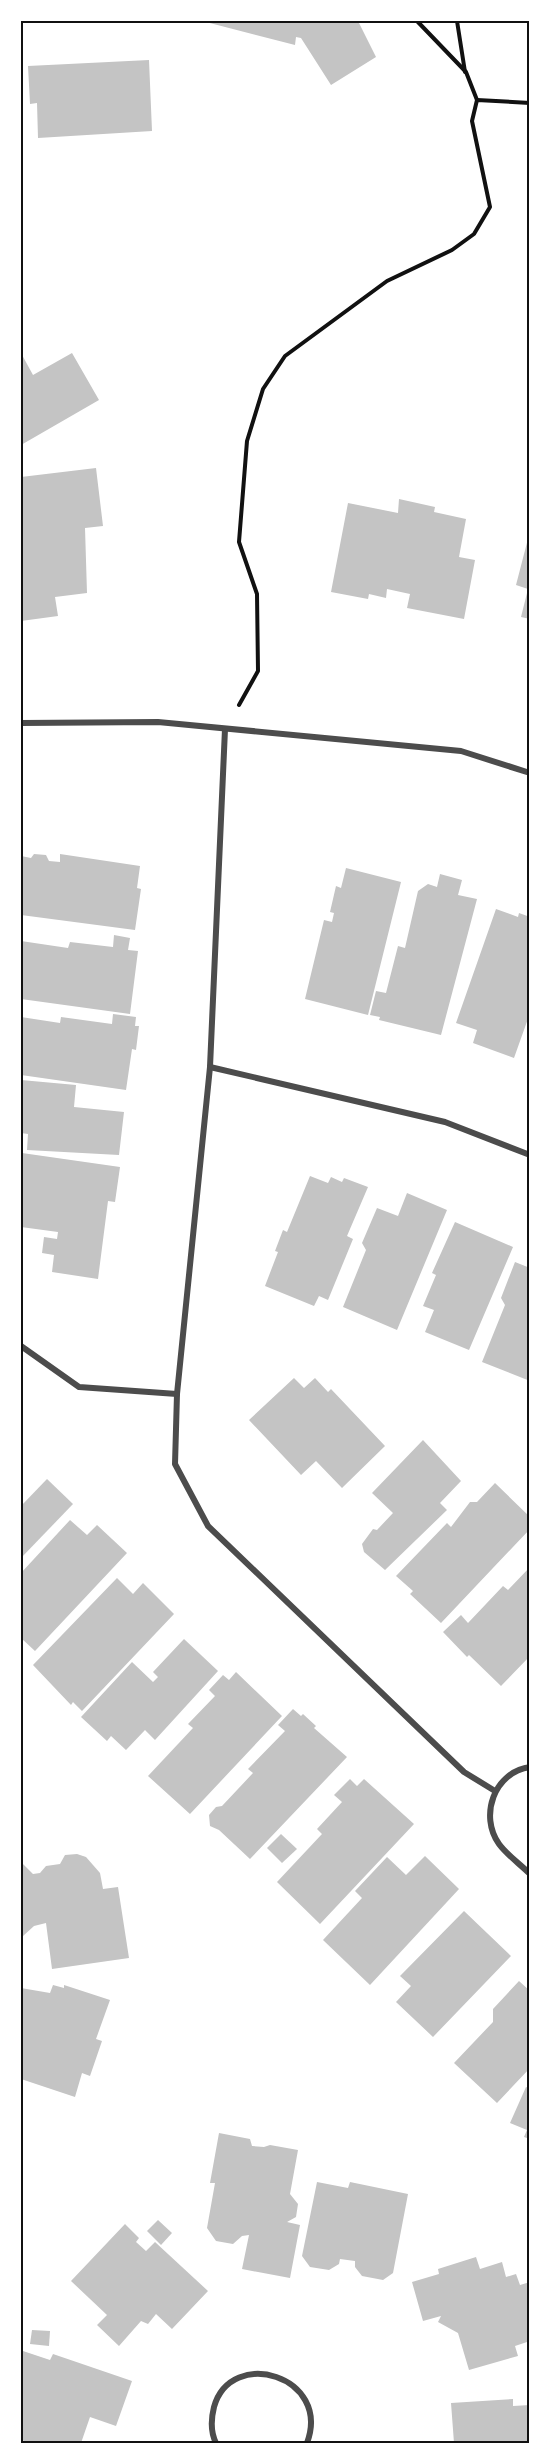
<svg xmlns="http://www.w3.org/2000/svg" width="551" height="2464" viewBox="0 0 551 2464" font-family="'Fira Sans Condensed',sans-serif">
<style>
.building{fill:#c4c4c4}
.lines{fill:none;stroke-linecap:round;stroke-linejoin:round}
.path{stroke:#111;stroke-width:4}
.minor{stroke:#4c4c4c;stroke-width:6}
.neatline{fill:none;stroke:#111;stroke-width:2}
</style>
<rect width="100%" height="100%" fill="#fff"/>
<g class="building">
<path d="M202,21H358L376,57L331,85L301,38L296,37L295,45Z"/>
<path d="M149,60L152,131L38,138L37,103L30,104L28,66Z"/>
<path d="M21,353L33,375L72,353L99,400L21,445Z"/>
<path d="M96,468L103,526L85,528L87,593L55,597L58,616L21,621V477Z"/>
<path d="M399,499L435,507L434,512L466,519L459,557L475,560L464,619L407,608L410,594L387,589L386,598L369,594L368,599L331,592L348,503L398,513Z"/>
<path d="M530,531V619L521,617L528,589L516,585Z"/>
<path d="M34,854L46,855L49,861L60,862V854L140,866L137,888L141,889L135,930L21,915V856L31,858Z"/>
<path d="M346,868L401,882L368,1015L305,999L324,920L332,922L334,913L330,912L336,886L341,888Z"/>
<path d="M440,874L462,880L458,895L477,899L441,1035L379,1020L380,1017L370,1015L376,991L386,993L398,946L405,948L418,891L428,884L437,887Z"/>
<path d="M496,909L518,917L519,913L530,917V1013L514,1058L473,1043L477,1030L456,1023Z"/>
<path d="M114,935L130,938L128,950L138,951L130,1014L21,999V941L68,948L70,942L113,947Z"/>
<path d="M113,1014L136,1017L135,1026H139L136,1050L132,1049L126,1090L21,1075V1017L60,1023L61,1017L112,1024Z"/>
<path d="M21,1080L76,1085L74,1107L124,1112L119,1155L27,1150L28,1134L21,1133Z"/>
<path d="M22,1153L120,1167L115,1202L108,1201L98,1279L52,1272L54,1255L42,1253L44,1237L57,1239L58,1232L21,1227Z"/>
<path d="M310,1176L328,1183L331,1177L342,1182L344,1178L368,1187L347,1236L353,1239L328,1300L319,1296L314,1306L265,1286L278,1252L275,1251L283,1230L287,1232Z"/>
<path d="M407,1193L447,1210L397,1330L343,1307L366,1250L362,1243L377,1208L398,1216Z"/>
<path d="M455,1222L513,1247L469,1350L425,1332L434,1310L423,1306L436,1275L432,1273Z"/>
<path d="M515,1262L530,1268V1381L482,1362L505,1305L501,1298Z"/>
<path d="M294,1378L304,1388L315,1378L328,1392L331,1389L385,1446L342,1488L316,1461L301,1475L249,1420Z"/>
<path d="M423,1440L461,1481L440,1503L447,1510L385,1570L364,1552L362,1544L373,1529L377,1530L393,1513L372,1493Z"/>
<path d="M47,1479L73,1504L21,1558V1506Z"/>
<path d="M495,1483L530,1517V1529L441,1623L410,1594L413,1591L396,1576L447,1523L451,1527L470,1502H477Z"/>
<path d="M70,1520L87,1535L97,1525L127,1553L35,1651L21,1638V1573Z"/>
<path d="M530,1567V1656L501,1686L469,1655L467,1657L443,1632L461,1615L468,1623L503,1586L508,1590Z"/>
<path d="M117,1578L133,1594L143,1583L174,1614L82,1711L73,1702L71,1705L33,1665Z"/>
<path d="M184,1639L218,1671L155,1740L145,1730L126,1750L111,1736L107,1741L81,1717L132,1662L153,1682L158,1677L153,1672Z"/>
<path d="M236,1672L282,1716L190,1814L148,1776L193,1728L188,1724L215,1696L209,1690L223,1675L229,1680Z"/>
<path d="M293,1709L301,1716L303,1714L316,1726L314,1728L347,1757L250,1859L219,1830L210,1826L209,1815L216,1807L222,1806L253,1773L248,1769L285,1731L278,1725Z"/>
<path d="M350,1779L357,1786L364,1779L414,1824L320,1924L277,1882L322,1834L317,1829L342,1802L334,1795Z"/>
<path d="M281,1834L297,1849L282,1863L267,1848Z"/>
<path d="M77,1854L86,1857L100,1873L103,1889L118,1887L129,1958L52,1969L46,1923L34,1926L23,1936L21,1934V1862L33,1874L40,1873L46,1866L60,1864L65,1855Z"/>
<path d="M425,1856L459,1889L370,1985L323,1940L362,1898L355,1891L387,1857L406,1875Z"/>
<path d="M464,1911L511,1956L433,2037L396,2002L411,1986L400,1976Z"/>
<path d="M519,1981L530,1991V2068L497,2103L454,2063L493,2022V2009Z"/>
<path d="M53,1985L64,1988V1985L110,2000L96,2039L102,2041L90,2076L82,2073L75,2097L21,2079V1988L50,1993Z"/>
<path d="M526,2087L530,2089V2139L524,2137L527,2130L510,2123Z"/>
<path d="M219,2133L250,2139L252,2146L264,2147L270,2145L298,2150L290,2194L298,2204L296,2217L287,2222L300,2225L290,2278L242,2269L249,2235L242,2236L233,2244L216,2241L207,2228L215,2183H210Z"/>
<path d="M317,2182L348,2188L350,2182L408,2194L393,2273L383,2280L362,2276L355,2267V2261L340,2259L339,2264L329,2270L310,2267L302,2256Z"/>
<path d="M158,2220L172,2233L161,2245L147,2231Z"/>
<path d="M125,2224L139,2238L136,2242L146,2251L155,2242L208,2291L172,2329L156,2314L148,2324L141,2321L119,2346L97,2325L107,2315L71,2281Z"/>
<path d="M476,2257L480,2269L502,2262L506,2277L516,2274L520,2285L530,2282V2341L515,2346L518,2356L469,2370L458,2333L438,2322L441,2316L423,2321L412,2282L439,2274L438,2269Z"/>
<path d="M32,2330L50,2331L49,2346L30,2344Z"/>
<path d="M23,2351L50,2360L53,2354L132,2381L116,2426L90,2417L81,2443H31L21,2440Z"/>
<path d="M513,2399V2406L530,2405V2443H454L451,2403Z"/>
</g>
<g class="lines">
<g class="path">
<path d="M417,21L466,72L477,100"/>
<path d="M457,21L465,72"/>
<path d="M239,705L258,671L257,594L239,542L247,441L263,389L285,356L387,281L452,250L474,234L490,207L472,121L477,100L530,103"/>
</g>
<g class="minor">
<path d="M21,723L158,722L461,751L530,773"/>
<path d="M225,729L210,1067L177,1394L175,1464L208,1526L464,1772L495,1791"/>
<path d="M210,1067L445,1122L530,1155"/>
<path d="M21,1346L79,1387L177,1394"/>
<path d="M530,1767C494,1772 479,1816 499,1844C507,1855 520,1864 530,1874"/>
<path d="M216,2443C210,2431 211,2419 214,2407C231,2346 332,2376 307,2443"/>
</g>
</g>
<rect width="551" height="2464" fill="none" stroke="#ffffff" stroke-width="45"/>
<rect x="22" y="22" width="506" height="2420" class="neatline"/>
</svg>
